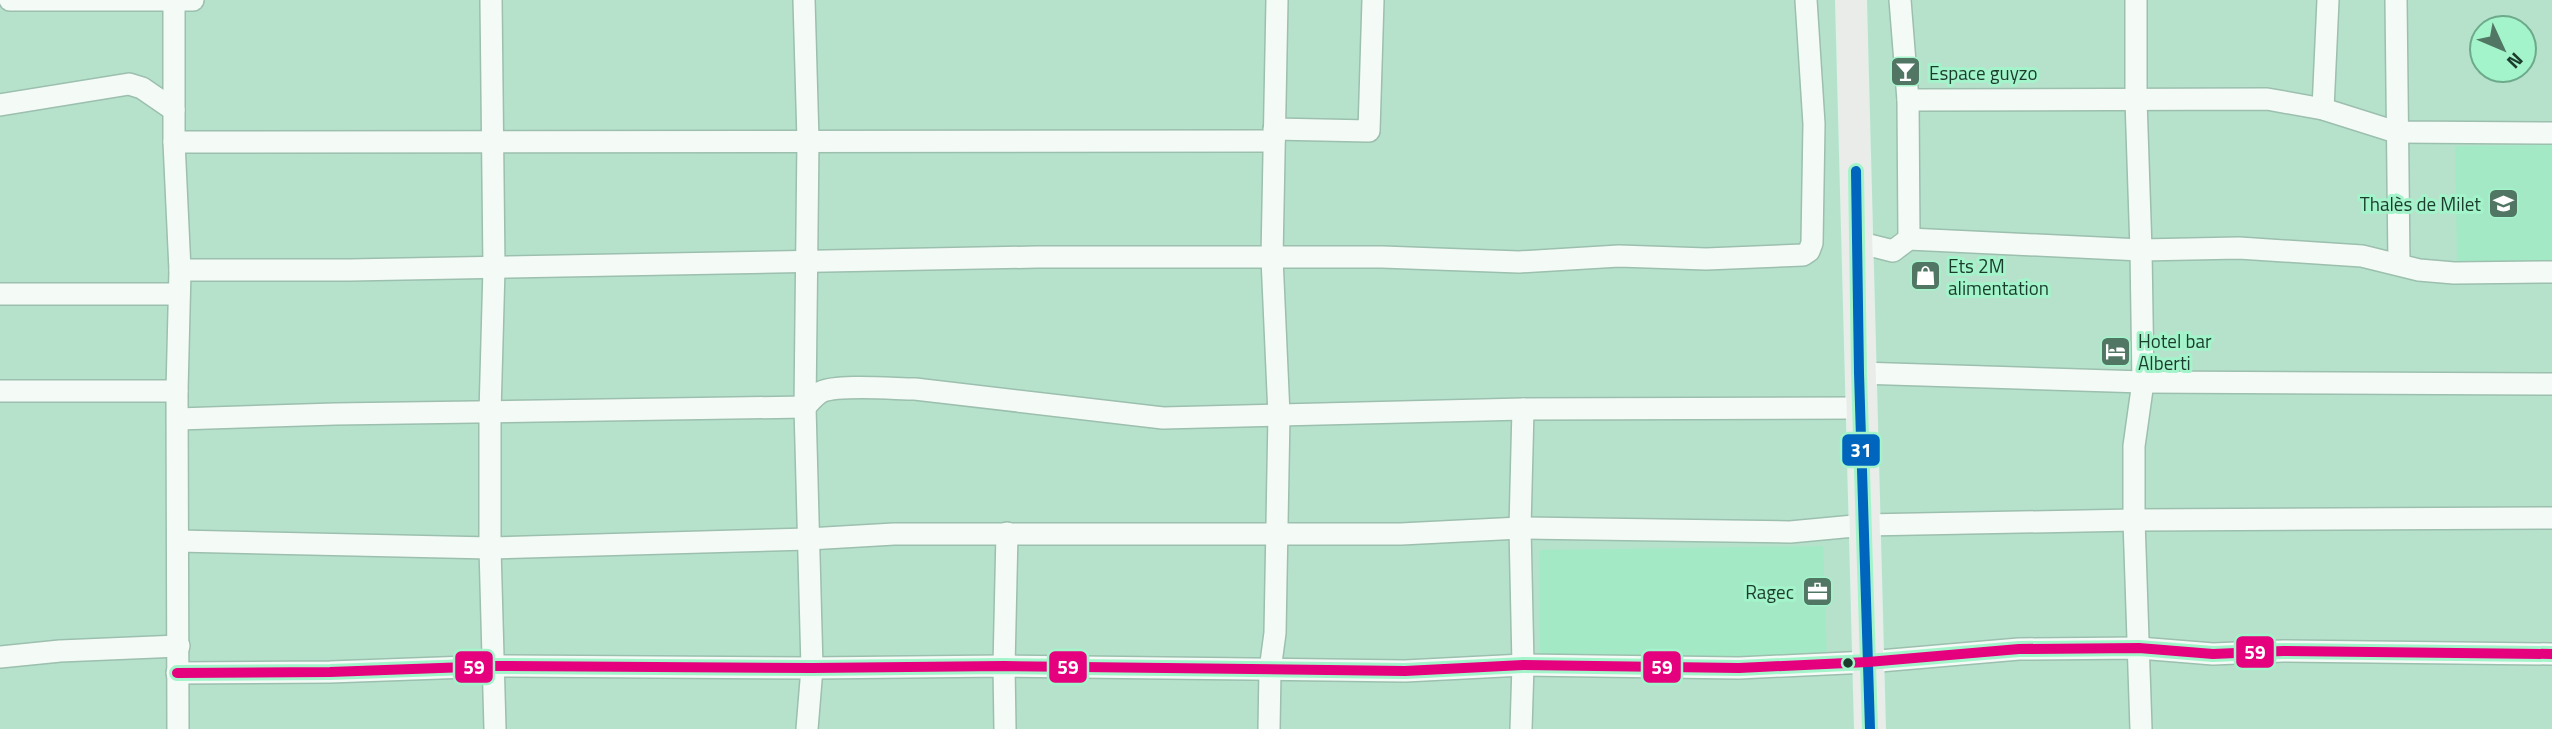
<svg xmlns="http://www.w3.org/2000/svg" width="2552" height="729" viewBox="0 0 2552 729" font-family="'Titillium Web',sans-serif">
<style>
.built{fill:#a3e9c6}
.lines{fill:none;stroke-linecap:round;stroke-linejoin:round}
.minor-casing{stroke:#9cbfae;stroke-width:24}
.highway-casing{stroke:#def2e8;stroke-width:32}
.minor{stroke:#f4fbf7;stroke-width:21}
.highway{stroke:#e9ece8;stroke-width:30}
.bus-1-casing{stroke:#a4f4cb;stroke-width:16}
.bus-2-casing{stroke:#a4f4cb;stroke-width:16}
.bus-1{stroke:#0065bd;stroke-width:10}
.bus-2{stroke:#e5007d;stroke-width:10}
.bus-dot{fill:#1b3c2c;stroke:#a4f4cb;stroke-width:2.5}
.labels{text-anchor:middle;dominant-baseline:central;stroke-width:6;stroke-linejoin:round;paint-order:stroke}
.poi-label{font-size:19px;fill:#1b3c2c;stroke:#a4f4cb;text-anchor:start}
.line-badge{stroke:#a4f4cb;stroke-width:2.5}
.badge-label{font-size:19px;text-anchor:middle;font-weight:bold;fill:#fff}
</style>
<rect width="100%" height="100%" fill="#b6e2cc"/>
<g class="built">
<path d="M2552,145V260L2457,262L2455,146Z"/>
<path d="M1823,546L1827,658L1540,662L1539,550Z"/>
</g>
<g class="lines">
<defs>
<g id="minor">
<path d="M10,0H193"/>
<path d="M491,0L494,268L490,413V548L495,729"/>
<path d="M804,0L808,140L805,407L812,668L807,729"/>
<path d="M1900,0L1908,100L1909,239"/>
<path d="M2136,0V100L2141,250L2143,382L2134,446V520L2141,729"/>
<path d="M2396,0L2399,264"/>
<path d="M174,1V142L180,270L177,391L178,729"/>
<path d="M1908,100L2267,99L2323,109L2396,132L2552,133"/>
<path d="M0,105L129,84L142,88L174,110"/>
<path d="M2323,109L2328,0"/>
<path d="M1274,129L1369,131L1373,0"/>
<path d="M174,142C540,144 907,138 1274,141"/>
<path d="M1857,242L1893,251L1909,239L2141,250L2239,248L2362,256L2419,270L2454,273L2552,272"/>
<path d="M180,270H350L1037,257H1382L1519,262L1619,256L1706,259L1803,255L1809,251L1812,243L1814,124L1806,0"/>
<path d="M0,294H179"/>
<path d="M1859,373L2143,382L2552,384"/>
<path d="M0,391H177"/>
<path d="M178,419L335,414L805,407C810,402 815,395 821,392C838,384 895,389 915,389L1163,418L1523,409L1860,408"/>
<path d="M178,541L490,548L808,539L894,534H1401L1520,528L1790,532L1865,525L2134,520L2552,518"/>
<path d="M0,657L60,651L179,646"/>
<path d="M177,673L330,672L495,666L812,668L1004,666L1405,671L1523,665L1739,668L1868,662L2019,649L2139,648L2213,654L2283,651L2552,654"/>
<path d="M1005,729L1004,666L1007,533"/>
<path d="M1269,729L1270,670L1275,633L1279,415L1272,258L1277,0"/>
<path d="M1521,729L1523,665L1520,528L1523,409"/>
</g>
<path id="highway" d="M1851,0L1870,729"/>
</defs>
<use href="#minor" class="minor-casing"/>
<use href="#highway" class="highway-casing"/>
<use href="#minor" class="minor"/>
<use href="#highway" class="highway"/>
<defs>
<path id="bus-1" d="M1856,171L1859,373L1870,729"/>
<path id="bus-2" d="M177,673L330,672L495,666L812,668L1004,666L1405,671L1523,665L1739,668L1868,662L2019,649L2139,648L2213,654L2283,651L2552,654"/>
</defs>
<use href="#bus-1" class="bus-1-casing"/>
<use href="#bus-2" class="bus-2-casing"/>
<use href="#bus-1" class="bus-1"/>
<use href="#bus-2" class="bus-2"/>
</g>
<defs>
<symbol id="bar-square" viewBox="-11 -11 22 22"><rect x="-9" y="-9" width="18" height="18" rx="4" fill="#517664" stroke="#a4f4cb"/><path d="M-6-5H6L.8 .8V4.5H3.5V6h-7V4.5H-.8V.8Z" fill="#fff"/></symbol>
<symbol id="school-square" viewBox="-11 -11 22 22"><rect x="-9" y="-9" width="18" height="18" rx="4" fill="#517664" stroke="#a4f4cb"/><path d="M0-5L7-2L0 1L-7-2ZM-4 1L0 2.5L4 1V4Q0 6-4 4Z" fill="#fff"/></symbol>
<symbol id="shop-square" viewBox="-11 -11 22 22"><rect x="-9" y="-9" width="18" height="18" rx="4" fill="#517664" stroke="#a4f4cb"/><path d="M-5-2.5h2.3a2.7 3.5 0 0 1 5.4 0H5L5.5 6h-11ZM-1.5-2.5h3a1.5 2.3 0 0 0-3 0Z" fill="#fff"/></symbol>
<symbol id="hotel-square" viewBox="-11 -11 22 22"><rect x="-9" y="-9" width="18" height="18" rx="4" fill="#517664" stroke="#a4f4cb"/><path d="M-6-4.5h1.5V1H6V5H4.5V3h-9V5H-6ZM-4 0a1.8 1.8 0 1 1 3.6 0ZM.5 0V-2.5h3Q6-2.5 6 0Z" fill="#fff"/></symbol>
<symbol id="office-square" viewBox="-11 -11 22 22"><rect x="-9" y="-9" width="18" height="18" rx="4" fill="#517664" stroke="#a4f4cb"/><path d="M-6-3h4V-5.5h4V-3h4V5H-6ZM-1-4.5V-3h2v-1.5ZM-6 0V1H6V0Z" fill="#fff"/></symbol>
</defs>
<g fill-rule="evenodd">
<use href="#bar-square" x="1888" y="54" width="35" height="35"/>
<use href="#school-square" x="2486" y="186" width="35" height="35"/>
<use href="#shop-square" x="1908" y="258" width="35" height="35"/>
<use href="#hotel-square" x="2098" y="334" width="35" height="35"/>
<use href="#office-square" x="1800" y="574" width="35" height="35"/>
</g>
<circle class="bus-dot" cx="1848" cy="663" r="6"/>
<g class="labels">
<g class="poi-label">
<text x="1929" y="72">Espace guyzo</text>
<text x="2481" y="203" text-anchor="end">Thalès de Milet</text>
<text x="1948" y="265">Ets 2M<tspan x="1948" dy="22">alimentation</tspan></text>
<text x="2138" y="340">Hotel bar<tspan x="2138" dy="22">Alberti</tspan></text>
<text x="1794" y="591" text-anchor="end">Ragec</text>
</g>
</g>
<g class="line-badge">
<rect x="1841" y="433" width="40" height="34" rx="7" fill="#0065bd"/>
<rect x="2235" y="635" width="40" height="34" rx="7" fill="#e5007d"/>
<rect x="454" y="650" width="40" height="34" rx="7" fill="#e5007d"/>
<rect x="1048" y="650" width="40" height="34" rx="7" fill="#e5007d"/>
<rect x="1642" y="650" width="40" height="34" rx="7" fill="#e5007d"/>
</g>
<g class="badge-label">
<text x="1861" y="457">31</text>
<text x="2255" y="659">59</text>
<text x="474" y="674">59</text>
<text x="1068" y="674">59</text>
<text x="1662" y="674">59</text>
</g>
<g transform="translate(2503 49) rotate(134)"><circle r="33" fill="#a4f4cb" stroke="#6daa8b" stroke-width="2"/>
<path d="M0-5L12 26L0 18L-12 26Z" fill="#517664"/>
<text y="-10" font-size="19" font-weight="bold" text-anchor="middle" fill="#1b3c2c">N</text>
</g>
</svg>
